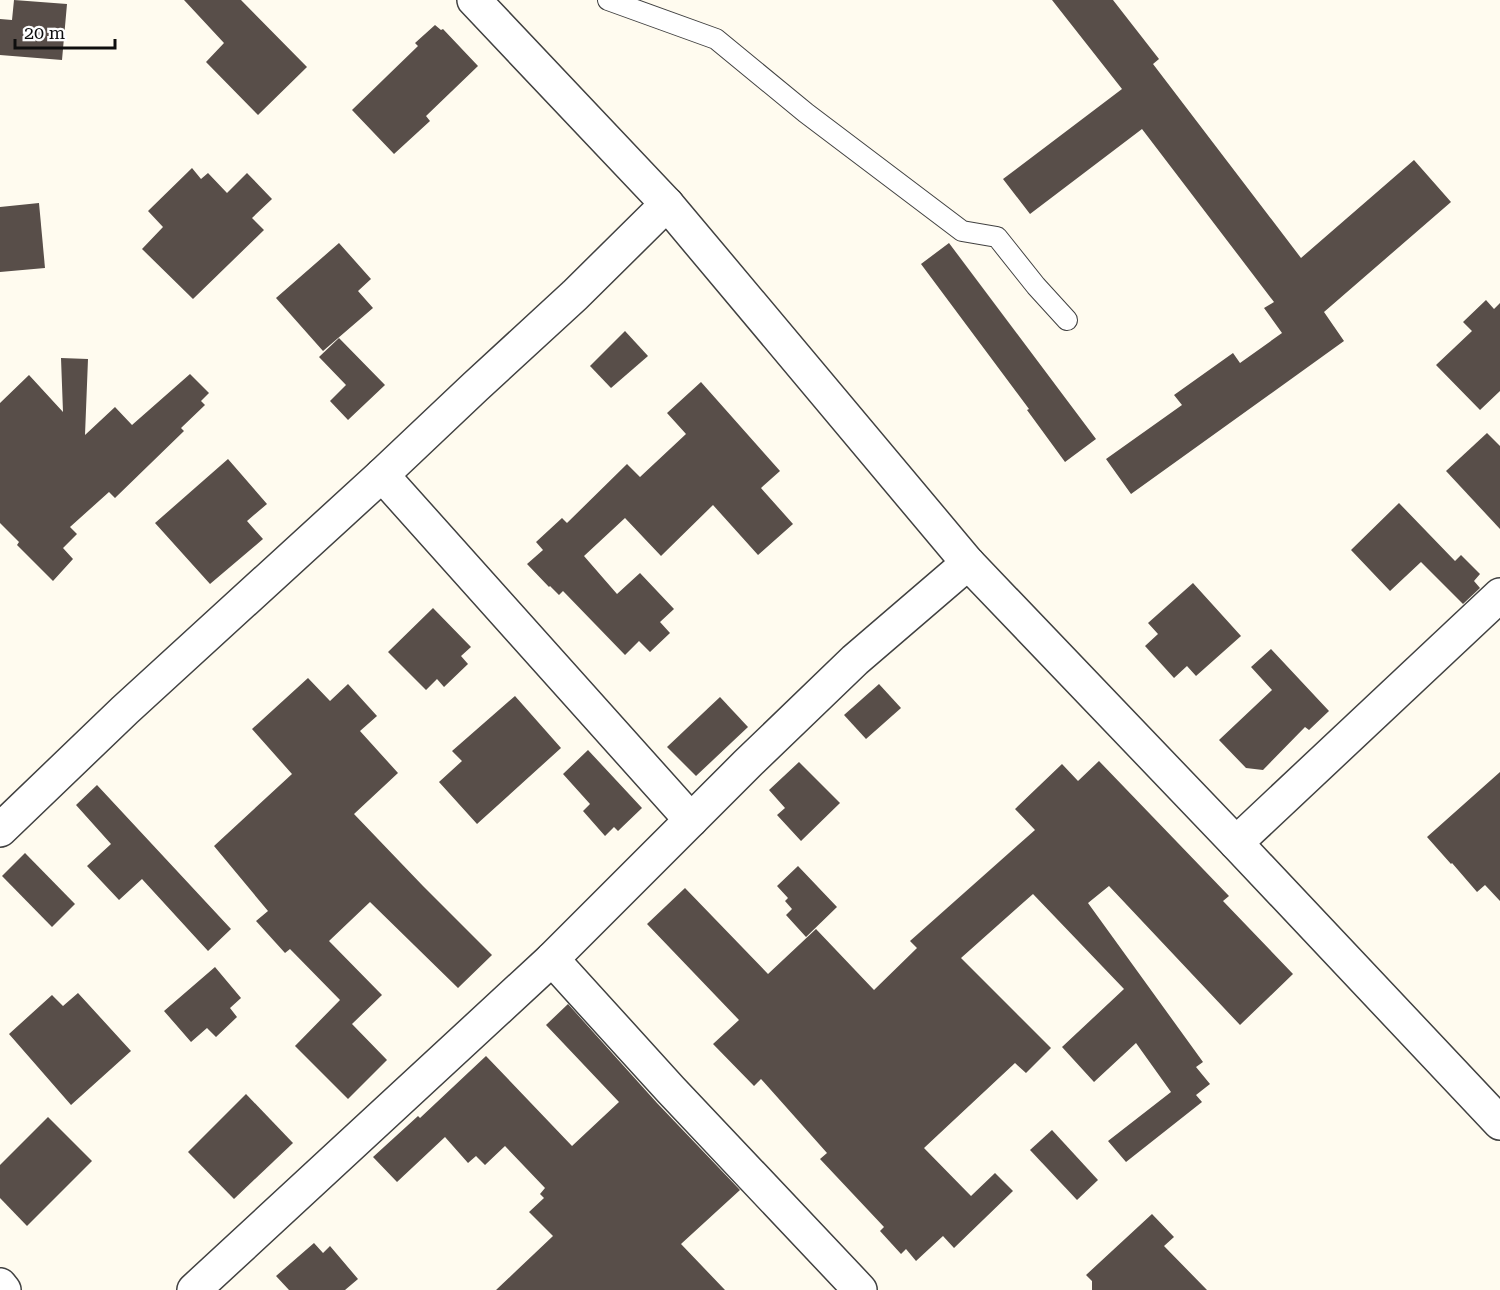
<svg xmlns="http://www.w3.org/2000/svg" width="1500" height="1290" viewBox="0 0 1500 1290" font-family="'Roboto Serif',serif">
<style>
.building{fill:#584e49}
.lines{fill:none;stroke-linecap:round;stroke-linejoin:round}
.lane-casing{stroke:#414141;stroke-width:22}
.street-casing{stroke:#414141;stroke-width:36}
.lane{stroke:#fff;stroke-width:20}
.street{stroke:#fff;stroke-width:33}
</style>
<rect width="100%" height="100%" fill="#fffbef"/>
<g class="building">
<path d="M14,0L67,4L62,60L0,55V19L12,20Z"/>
<path d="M184,0H241L307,67L258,115L206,62L224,43Z"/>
<path d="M1052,0H1113L1159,59L1153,64L1301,258L1414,160L1451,202L1324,312L1344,341L1131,494L1106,459L1182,405L1174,395L1233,353L1240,363L1282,333L1264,308L1274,302L1142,129L1030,214L1003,179L1122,89Z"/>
<path d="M435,25L441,30L443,29L478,66L426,116L430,121L394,154L352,110L418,46L415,43Z"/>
<path d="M192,168L201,179L208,173L227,193L247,173L272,199L252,218L264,230L193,299L142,249L163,227L148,211Z"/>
<path d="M39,203L45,268L0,272V207Z"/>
<path d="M339,243L371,279L358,291L373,308L323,351L276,298Z"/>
<path d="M949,243L1096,439L1065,462L1027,410L1029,409L921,264Z"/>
<path d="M1486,300L1494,309L1500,303V391L1480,410L1436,365L1472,331L1463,322Z"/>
<path d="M625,331L648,356L611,388L590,366Z"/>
<path d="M339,338L385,385L348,420L330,401L346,385L319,357Z"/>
<path d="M61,358L88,359L85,435L115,407L132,425L190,374L209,393L201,401L205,405L181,428L184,431L115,498L109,492L70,527L77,534L63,548L73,559L53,581L17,545L19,542L0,523V403L29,375L63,412Z"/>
<path d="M701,382L780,471L761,488L793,524L758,555L713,505L661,556L625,518L584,556L617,594L640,573L674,609L660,622L670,633L650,652L639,641L625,655L563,591L559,595L550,586L549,587L527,564L543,550L536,542L562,518L567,523L627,464L640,477L686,434L667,413Z"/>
<path d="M1487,433L1500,446V529L1446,471Z"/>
<path d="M228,459L267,504L247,521L263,539L210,584L155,523Z"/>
<path d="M1399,503L1455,561L1461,555L1480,574L1474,581L1480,588L1463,604L1421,562L1390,591L1351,550Z"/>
<path d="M1193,583L1241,636L1196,676L1187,666L1174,678L1145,646L1158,634L1148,623Z"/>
<path d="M433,608L471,647L461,656L468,664L444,687L437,679L426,690L388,652Z"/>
<path d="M1271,649L1329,711L1309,730L1305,727L1263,770L1246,768L1219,740L1272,690L1251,667Z"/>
<path d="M308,678L330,701L348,684L377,716L360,731L398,773L354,814L423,886L492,955L458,988L370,902L329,941L382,995L352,1024L387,1060L348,1099L295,1046L340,1000L290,949L285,953L256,921L268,911L214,846L292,774L252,729Z"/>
<path d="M879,684L901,708L866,739L844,715Z"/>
<path d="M515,696L561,748L477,824L439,782L462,761L452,751Z"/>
<path d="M720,697L748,727L696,776L667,747Z"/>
<path d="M588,750L642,808L618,831L614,827L605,836L583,811L590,804L563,774Z"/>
<path d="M1099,761L1229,896L1223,901L1293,974L1240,1025L1109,886L1088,903L1203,1062L1196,1067L1210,1084L1196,1095L1202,1102L1126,1162L1108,1141L1171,1092L1136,1043L1094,1082L1062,1047L1124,989L1033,894L961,958L1051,1048L1026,1073L1015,1063L924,1148L971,1196L995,1173L1013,1191L954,1248L943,1236L916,1261L906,1249L901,1254L880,1231L884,1227L820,1159L827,1153L761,1079L754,1086L713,1044L739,1020L647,924L685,888L768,974L816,929L874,990L917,948L910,941L1035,830L1015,809L1062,764L1078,781Z"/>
<path d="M799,762L840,803L801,841L777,815L785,808L769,790Z"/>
<path d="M1500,772V901L1485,885L1477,892L1452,863L1451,864L1427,837Z"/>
<path d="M97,785L231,929L208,951L142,879L119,900L87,866L111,844L76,805Z"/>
<path d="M25,853L75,904L52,927L2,876Z"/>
<path d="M798,866L837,907L806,937L786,915L792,909L785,901L788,898L777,886Z"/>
<path d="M215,967L241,998L230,1008L237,1017L216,1037L207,1028L191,1042L164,1011Z"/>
<path d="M78,993L131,1051L71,1105L9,1034L52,995L63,1006Z"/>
<path d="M568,1004L657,1103L740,1190L681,1244L725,1290H496L553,1236L529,1212L544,1198L540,1194L545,1188L505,1146L485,1165L476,1156L468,1163L445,1137L397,1182L373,1157L418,1116L420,1118L486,1056L572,1146L619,1102L546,1025Z"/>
<path d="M246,1094L293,1143L234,1199L188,1152Z"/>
<path d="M48,1117L92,1161L27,1226L0,1198V1165Z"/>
<path d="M1052,1130L1098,1180L1077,1200L1030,1150Z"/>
<path d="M1152,1214L1174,1237L1164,1246L1207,1290H1092V1281L1086,1275Z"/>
<path d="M314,1243L323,1253L330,1246L358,1279L345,1290H289L276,1276Z"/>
</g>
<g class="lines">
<defs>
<path id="lane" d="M608,0L716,39L806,113L962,231L997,237L1036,286L1067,320"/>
<g id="street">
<path d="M474,0L667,204L968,563L1236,843L1500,1123"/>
<path d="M382,475L691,820"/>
<path d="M0,830L125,710L382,475L475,387L575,295L667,204"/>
<path d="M1236,843L1500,595"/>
<path d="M552,959L671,1090L860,1290"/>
<path d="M0,1285L4,1290"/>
<path d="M194,1290L552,959L747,764L855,660L968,563"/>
</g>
</defs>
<use href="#lane" class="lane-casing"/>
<use href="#street" class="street-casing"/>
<use href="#lane" class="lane"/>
<use href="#street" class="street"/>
</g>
<path d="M15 39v9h100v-9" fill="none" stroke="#0e0e0e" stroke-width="3"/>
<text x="24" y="39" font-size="18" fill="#0e0e0e" stroke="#ffffff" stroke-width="4.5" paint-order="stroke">20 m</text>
</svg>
